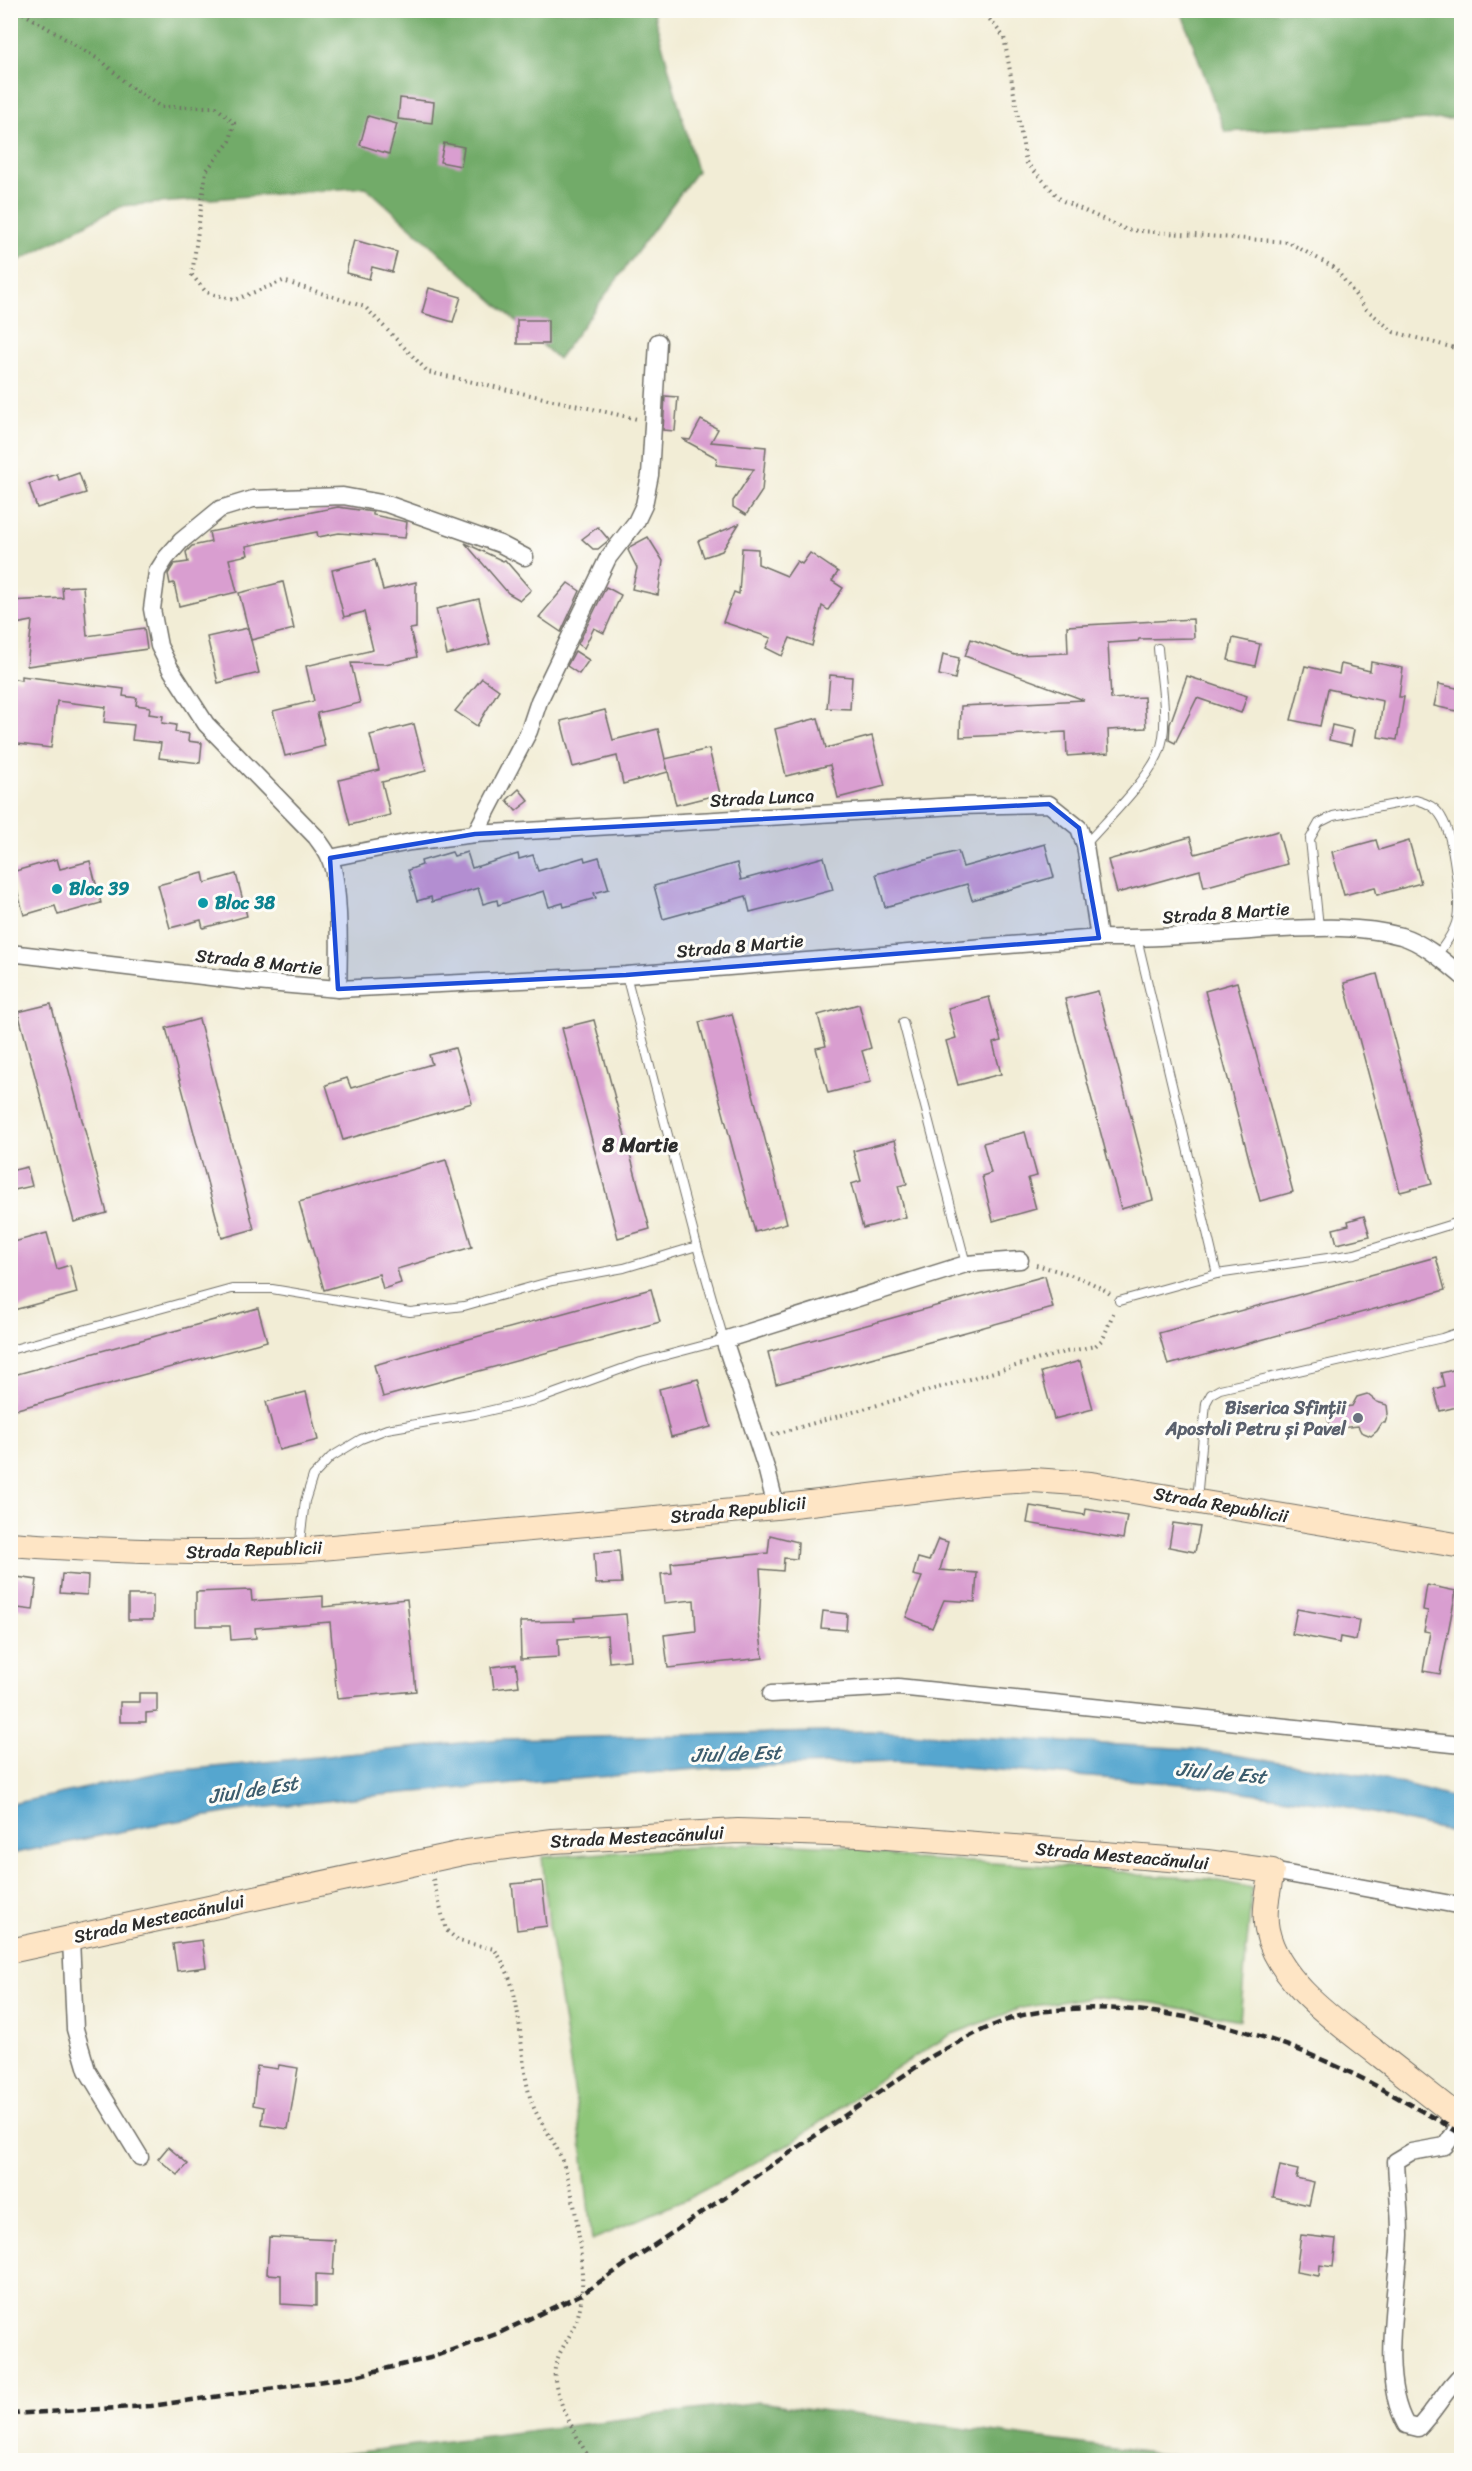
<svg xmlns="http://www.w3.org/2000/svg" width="1472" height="2471" viewBox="0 0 1472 2471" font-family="Sriracha,sans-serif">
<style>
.green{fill:#8ec679;stroke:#5c7852;stroke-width:1.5}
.forest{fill:#72ab69;stroke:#4e6b4a;stroke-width:1.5}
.water{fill:#55a6cf;stroke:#40687d;stroke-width:1.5}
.building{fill:#d99ed0}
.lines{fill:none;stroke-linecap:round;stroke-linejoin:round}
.lane-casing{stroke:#716f67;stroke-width:10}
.street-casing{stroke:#716f67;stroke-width:19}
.secondary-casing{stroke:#716f67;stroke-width:26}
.path{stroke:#716f67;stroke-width:4;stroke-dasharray:1.5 4.5;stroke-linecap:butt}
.lane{stroke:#fff;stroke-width:8}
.street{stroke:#fff;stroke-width:16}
.secondary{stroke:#fee5c5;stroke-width:24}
.rail{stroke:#2b2b2b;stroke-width:4.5;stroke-dasharray:9 4.5;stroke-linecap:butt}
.marked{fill:#1d4ed8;fill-opacity:0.2;stroke:#1d4ed8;stroke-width:4.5;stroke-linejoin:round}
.culture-dot{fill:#0f9aa8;stroke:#fdfcf7;stroke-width:2}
.worship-dot{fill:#6b7280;stroke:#fdfcf7;stroke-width:2}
.labels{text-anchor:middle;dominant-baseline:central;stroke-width:6;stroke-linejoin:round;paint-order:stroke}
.street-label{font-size:18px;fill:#2b2b2b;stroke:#fdfcf7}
.culture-label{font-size:18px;font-weight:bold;fill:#0d838f;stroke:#fdfcf7;text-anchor:start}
.worship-label{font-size:18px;font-weight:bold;fill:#5b616d;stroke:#fdfcf7;text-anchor:end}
.neighbourhood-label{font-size:20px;font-weight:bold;fill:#2b2b2b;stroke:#fdfcf7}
.water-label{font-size:20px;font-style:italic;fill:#3c5c6d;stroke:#fdfcf7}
</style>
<rect width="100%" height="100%" fill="#fdfcf7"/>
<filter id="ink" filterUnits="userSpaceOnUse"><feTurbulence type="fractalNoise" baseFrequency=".0167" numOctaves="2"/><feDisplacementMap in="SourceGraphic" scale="12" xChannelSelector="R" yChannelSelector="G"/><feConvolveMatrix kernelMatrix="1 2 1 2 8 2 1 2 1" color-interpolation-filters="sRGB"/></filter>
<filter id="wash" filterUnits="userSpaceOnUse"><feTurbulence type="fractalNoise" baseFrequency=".008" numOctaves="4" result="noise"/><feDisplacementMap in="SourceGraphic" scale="24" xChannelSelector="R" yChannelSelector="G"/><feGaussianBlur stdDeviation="1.35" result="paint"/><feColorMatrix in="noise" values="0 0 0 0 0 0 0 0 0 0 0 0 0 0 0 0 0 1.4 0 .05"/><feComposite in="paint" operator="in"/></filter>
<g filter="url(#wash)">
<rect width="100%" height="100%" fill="#f2edd6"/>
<path class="green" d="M768,1843L844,1846L912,1859L1107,1869L1139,1875L1209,1879L1252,1888L1240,2020L1154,2003L1091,1997L1021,2008L950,2035L887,2074L788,2145L687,2199L592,2240L579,2122L550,1933L542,1857Z"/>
<g class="forest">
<path d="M11,11H653L697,171L558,359L366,187L120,206L11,265Z"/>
<path d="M1181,11H1461V118L1225,132Z"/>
<path d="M758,2402L1206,2460H296Z"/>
</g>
<path class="water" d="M870,1731L1193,1749L1374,1776L1461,1800V1834L1338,1805L1193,1785L896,1762L710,1768L391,1794L250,1809L148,1826L11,1854V1804L162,1772L502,1739Z"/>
<g id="blocks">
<g class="building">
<path d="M400,98L434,102L432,123L398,119Z"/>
<path d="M368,116L397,124L389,154L360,145Z"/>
<path d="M444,143L464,147L461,166L440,162Z"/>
<path d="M354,240L397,252L392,272L372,267L369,279L346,273Z"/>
<path d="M429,288L461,297L453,322L422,313Z"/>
<rect x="517" y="320" width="31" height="24"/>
<path d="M665,396L678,397L675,431L663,430Z"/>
<path d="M701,420L718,429L711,442L766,447L762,491L746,515L733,507V501L754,469L716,465L717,458L682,439L690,440Z"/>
<path d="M79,473L86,493L37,508L29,484L57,474L59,480Z"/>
<path d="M338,507L373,512V515L407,522L405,538L339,533L318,537L317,532L246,546L248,555L229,559L237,592L179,606L174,583L170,584L168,574L174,564L188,562L186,552L192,546L211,542L209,532Z"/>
<path d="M739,524L722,551L704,557L698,541Z"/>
<path d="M598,527L609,540L598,549H593L582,539Z"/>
<path d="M648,537L663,561L658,595L632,589L637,568L628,550L631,546Z"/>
<path d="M465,543L503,561L505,560L531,590L520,600L508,593Z"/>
<path d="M742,548L758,549V564L787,576L797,561L802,564L810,553L838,572L832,581L843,588L828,610L822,606L812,646L790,638L782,656L766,648L771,638L723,622L734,592L739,594Z"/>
<path d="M375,560L383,590L416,582V628L410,629L417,657L385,664L351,663L360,703L317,713L325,746L285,756L273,711L314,701L306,666L373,650L364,612L344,617L332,570Z"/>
<path d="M283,582L294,629L251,640L239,593Z"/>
<path d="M568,583L580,591L561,632L539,617Z"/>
<path d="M83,586L87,636L144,628L147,649L27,666L32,621L10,625V601L63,598L62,587Z"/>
<path d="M606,587L621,595L604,633L594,628L584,648L578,644Z"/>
<path d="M479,599L490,644L447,655L436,609Z"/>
<path d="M1193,619L1194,638L1139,639L1138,641L1108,643L1111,699L1144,697L1146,728L1108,730L1109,753L1067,756L1066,732L960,737L961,706L1084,700L965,656L971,639L1015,655L1068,653L1067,626Z"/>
<path d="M248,628L259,673L218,683L207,637Z"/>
<path d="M1233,638L1260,644L1255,666L1228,660Z"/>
<path d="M575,651L589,660L579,674L567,666Z"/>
<path d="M943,654L959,658L955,679L939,675Z"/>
<path d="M1371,662L1403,668L1399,697H1404L1397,740L1378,737L1383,701L1328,689L1320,726L1291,720L1305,666L1339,674L1341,664L1370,671Z"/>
<path d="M830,675L852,677L850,709L827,708Z"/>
<path d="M21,676L124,689L123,696L137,698L136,705L150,707L149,714L163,716L162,723L176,725L175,732L189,734L188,741L202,743L200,763L159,758L161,743L132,740L134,725L104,722L106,707L57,701L51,748L10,743V678L21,680Z"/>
<path d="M1187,676L1247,696L1241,713L1197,698L1175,743L1169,740L1170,724Z"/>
<path d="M482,678L499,690L477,726L455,711Z"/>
<path d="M1439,684L1461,689V712L1434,706Z"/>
<path d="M605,710L613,740L658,729L668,772L623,784L617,756L573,767L561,721Z"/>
<path d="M818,718L826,748L872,736L885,786L838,798L830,765L786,776L775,729Z"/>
<path d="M414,724L426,771L382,782L390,815L350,825L339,780L379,770L370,735Z"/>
<path d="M1332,725L1354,730L1351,745L1329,740Z"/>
<path d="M709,749L720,794L676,805L665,759Z"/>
<path d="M519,789L529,801L516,811L507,800Z"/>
<path d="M1278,831L1287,864L1204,887L1200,870L1117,893L1108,860L1190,837L1195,854Z"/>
<path d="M1376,840L1379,850L1409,841L1421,883L1377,895L1375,887L1344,895L1332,852Z"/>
<path d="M1045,844L1054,877L972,900L967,884L885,907L876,874L958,851L963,867Z"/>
<path d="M452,852L454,856L467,852L472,868L518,854L519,859L533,855L538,871L584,857L585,861L599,857L609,889L594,893L596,898L564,907L563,903L549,907L544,891L498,905L497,900L483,904L478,888L432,902L431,897L417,901L408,870L422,865L421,861Z"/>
<path d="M824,857L833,890L750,912L746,896L663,919L654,886L737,863L741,880Z"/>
<path d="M57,859L60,869L90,861L101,903L58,915L55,906L24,915L12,872Z"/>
<path d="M203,873L205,883L236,874L247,916L203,928L201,920L170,928L158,885Z"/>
<path d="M1377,974L1432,1184L1400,1192L1344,983Z"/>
<path d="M1237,982L1293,1192L1260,1201L1205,991Z"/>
<path d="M1098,991L1153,1200L1121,1209L1065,999Z"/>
<path d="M989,997L1001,1041L993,1043L1001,1074L958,1085L946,1041L956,1038L948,1008Z"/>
<path d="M51,1004L107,1213L74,1222L18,1012Z"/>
<path d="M859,1004L871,1048L862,1051L871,1082L828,1093L816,1048L826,1046L818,1015Z"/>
<path d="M732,1014L787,1223L755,1232L699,1022Z"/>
<path d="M199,1019L254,1229L222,1238L166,1028Z"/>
<path d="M594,1020L650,1229L618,1238L562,1028Z"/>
<path d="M455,1048L472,1103L343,1140L326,1085L347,1078L351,1088L432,1064L429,1055Z"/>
<path d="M1025,1132L1037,1176L1028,1178L1036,1209L993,1221L982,1176L991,1173L983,1143Z"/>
<path d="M895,1140L907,1184L898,1186L906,1217L863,1228L851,1184L861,1181L853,1151Z"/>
<path d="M446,1160L472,1247L397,1269L401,1283L383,1289L379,1274L324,1290L299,1202Z"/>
<path d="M27,1167L32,1186L10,1191V1171Z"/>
<path d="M1364,1216L1370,1236L1337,1244L1333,1229L1349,1225L1348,1221Z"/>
<path d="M47,1233L57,1269L70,1265L77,1293L10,1311V1243Z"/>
<path d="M1436,1257L1445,1290L1168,1365L1159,1333Z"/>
<path d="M1045,1276L1053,1308L776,1384L768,1352Z"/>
<path d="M651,1289L660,1322L383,1397L374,1365Z"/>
<path d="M258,1308L267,1341L10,1411V1376Z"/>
<path d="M1080,1361L1093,1409L1054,1419L1041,1372Z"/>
<path d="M1461,1368V1406L1440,1411L1434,1389L1444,1386L1441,1373Z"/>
<path d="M698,1379L711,1427L671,1437L659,1389Z"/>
<path d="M306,1392L318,1440L279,1450L266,1402Z"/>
<path d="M1367,1394L1377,1402L1387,1405L1388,1414L1385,1423H1382L1377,1431L1371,1436L1361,1432L1358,1426L1330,1429L1326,1409L1352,1406L1357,1397Z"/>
<path d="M1030,1506L1085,1515L1086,1509L1127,1516L1123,1539L1027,1523Z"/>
<path d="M1173,1523L1200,1527L1195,1552L1169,1547Z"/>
<path d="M770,1535L798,1542L797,1559L784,1558L783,1571L760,1569L761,1588L759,1625L763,1658L668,1668L664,1635L696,1631L694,1600L664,1603L661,1574L672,1573L671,1563L768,1553Z"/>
<path d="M938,1539L948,1542L940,1570L977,1573L975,1602L944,1600L932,1628L906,1617L922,1577L913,1575L918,1558L929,1561Z"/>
<path d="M619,1551L622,1583L596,1584L594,1553Z"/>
<path d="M62,1574L88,1576L87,1595L60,1593Z"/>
<path d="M10,1576L37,1580L33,1610L10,1607Z"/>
<path d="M1427,1585L1456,1591L1440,1674L1423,1671L1430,1632L1424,1631L1428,1611L1423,1610Z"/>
<path d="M251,1590L252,1601L323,1596V1607L407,1599L416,1691L337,1698L330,1622L255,1628L256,1638L231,1640L230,1626H196V1592Z"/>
<rect x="128" y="1595" width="25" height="25"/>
<path d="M1297,1609L1359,1620L1356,1640L1340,1637L1339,1643L1292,1634Z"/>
<path d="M823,1611L847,1614L846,1630L821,1628Z"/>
<path d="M626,1614L630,1660L609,1662L607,1635L558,1639L559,1657L521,1659L520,1622L575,1621L574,1618Z"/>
<path d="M516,1664L519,1686L494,1689L491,1667Z"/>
<path d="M139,1693H157V1712L146,1713V1722H120V1702H139Z"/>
<path d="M542,1881L547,1926L517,1930L512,1884Z"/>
<path d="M202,1940L206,1967L177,1971L173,1944Z"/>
<path d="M279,2065L298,2068L288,2129L262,2125L264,2107L253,2105L257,2066L278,2069Z"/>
<path d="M168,2147L188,2164L178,2175L158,2159Z"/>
<path d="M1280,2166L1298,2170L1296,2178L1314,2182L1309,2205L1273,2197Z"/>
<path d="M1301,2235L1336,2239L1333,2267L1320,2265L1319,2276L1296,2272Z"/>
<path d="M269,2237L335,2240L333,2275L316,2274V2306L281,2304V2275L267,2274Z"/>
</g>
</g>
</g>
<g filter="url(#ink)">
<use href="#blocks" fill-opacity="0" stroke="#716f67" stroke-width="1.5"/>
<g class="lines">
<defs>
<g id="lane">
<path d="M1085,845C1107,820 1144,784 1158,755C1171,728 1160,677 1158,648"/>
<path d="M1319,927L1310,839L1319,823L1333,816L1416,800C1427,803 1436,807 1442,818C1453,836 1462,903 1456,923C1452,936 1445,944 1437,955"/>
<path d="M1137,938L1217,1274"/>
<path d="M903,1022L966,1264"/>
<path d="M1119,1301L1217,1274L1355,1254L1462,1221"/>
<path d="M10,1350L232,1289H272L410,1312L464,1306L552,1281L624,1268L697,1246"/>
<path d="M1197,1500L1206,1403L1211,1394L1220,1389L1442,1338L1462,1331"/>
<path d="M299,1549L305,1501L313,1476L331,1457L361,1439L387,1429L475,1414L539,1399L641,1362L724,1340L697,1246L626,975"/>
</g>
<g id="street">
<path d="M475,834L529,731L539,701L608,558L636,522L644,505L650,475L658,342"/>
<path d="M330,858L410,842L475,834L956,806L1049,804L1079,828L1085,845L1099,938"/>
<path d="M10,953L244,981L338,989L626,975L1099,938C1154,939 1209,934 1264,930C1309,928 1357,924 1401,936C1424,943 1444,961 1462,976"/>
<path d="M338,989C339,959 341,882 329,857C326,850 320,843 316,837L206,724L170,668L159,646L152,609L157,572L166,558L181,541L220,509L253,499L343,496L387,504L500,544L525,557"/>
<path d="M776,1507L767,1471L724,1340L966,1264L1020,1260"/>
<path d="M771,1694L898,1687L1462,1745"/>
<path d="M1272,1871L1462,1906"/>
<path d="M71,1939L75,2029L87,2070L140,2157"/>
<path d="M1462,2122L1445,2146L1411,2152L1396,2161C1397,2186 1400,2210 1400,2235C1398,2290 1378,2376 1406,2425L1418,2428C1435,2411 1445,2390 1462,2374"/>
</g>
<g id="secondary">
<path d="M10,1544C107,1551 202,1555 299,1550L776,1507L981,1483L1033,1480L1091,1484L1462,1546"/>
<path d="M10,1951L467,1852L553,1841L738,1831L861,1835L1207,1862L1272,1871C1269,1889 1263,1911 1267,1930C1278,1984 1342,2025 1382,2057C1409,2078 1435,2099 1462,2120"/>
</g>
</defs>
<use href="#lane" class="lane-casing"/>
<use href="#street" class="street-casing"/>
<use href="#secondary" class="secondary-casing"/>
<g class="path">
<path d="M18,10L103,62L129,86L161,107H216L234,123L230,141L206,171L192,275L206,292L234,300L283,281L365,307L428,372L637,419"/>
<path d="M982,10L1004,37L1026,162L1061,200L1127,230L1288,242L1335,268L1366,309L1394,332L1462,350"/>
<path d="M1036,1265C1062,1272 1088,1278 1110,1294"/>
<path d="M772,1435L1061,1353L1095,1346L1103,1339L1114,1311"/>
<path d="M433,1879L446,1930L459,1941L494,1949C525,1989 517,2049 530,2097C536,2118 550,2133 559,2153C574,2187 580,2237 582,2274C583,2291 581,2311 574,2327C568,2340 557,2354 555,2368C551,2394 578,2438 590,2460"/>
</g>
<use href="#lane" class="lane"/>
<use href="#street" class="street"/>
<use href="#secondary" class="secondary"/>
<path class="rail" d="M10,2414L151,2406L351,2377L430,2358L499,2333L582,2294L934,2055C967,2038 1002,2017 1039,2012C1166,1995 1298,2039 1407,2103C1425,2113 1444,2123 1462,2135"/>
</g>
</g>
<path class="marked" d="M1049,804L1079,828L1099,938L626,975L338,989L330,858L475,834Z"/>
<g class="culture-dot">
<circle cx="57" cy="889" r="6"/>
<circle cx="203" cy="903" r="6"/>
</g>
<circle class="worship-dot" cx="1358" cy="1418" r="6"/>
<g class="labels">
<g class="street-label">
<text transform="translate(762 798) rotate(-3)">Strada Lunca</text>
<text transform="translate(1226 913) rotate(-4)">Strada 8 Martie</text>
<text transform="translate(740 946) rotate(-5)">Strada 8 Martie</text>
<text transform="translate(259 962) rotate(6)">Strada 8 Martie</text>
<text transform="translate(1221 1505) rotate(10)">Strada Republicii</text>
<text transform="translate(738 1510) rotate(-6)">Strada Republicii</text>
<text transform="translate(254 1550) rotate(-2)">Strada Republicii</text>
<text transform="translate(637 1837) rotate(-3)">Strada Mesteacănului</text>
<text transform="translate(1122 1856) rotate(5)">Strada Mesteacănului</text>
<text transform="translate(159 1919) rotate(-12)">Strada Mesteacănului</text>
</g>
<g class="culture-label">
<text x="69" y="889">Bloc 39</text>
<text x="215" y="903">Bloc 38</text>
</g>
<g class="worship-label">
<text x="1346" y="1408">Biserica Sfinții<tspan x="1346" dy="21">Apostoli Petru și Pavel</tspan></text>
</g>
<g class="neighbourhood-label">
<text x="640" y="1145">8 Martie</text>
</g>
<g class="water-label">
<text transform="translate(736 1754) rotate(-2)">Jiul de Est</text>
<text transform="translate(1221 1773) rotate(5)">Jiul de Est</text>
<text transform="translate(253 1790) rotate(-9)">Jiul de Est</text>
</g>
</g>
<rect width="1472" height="2471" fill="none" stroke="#fdfcf7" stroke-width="36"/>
</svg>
